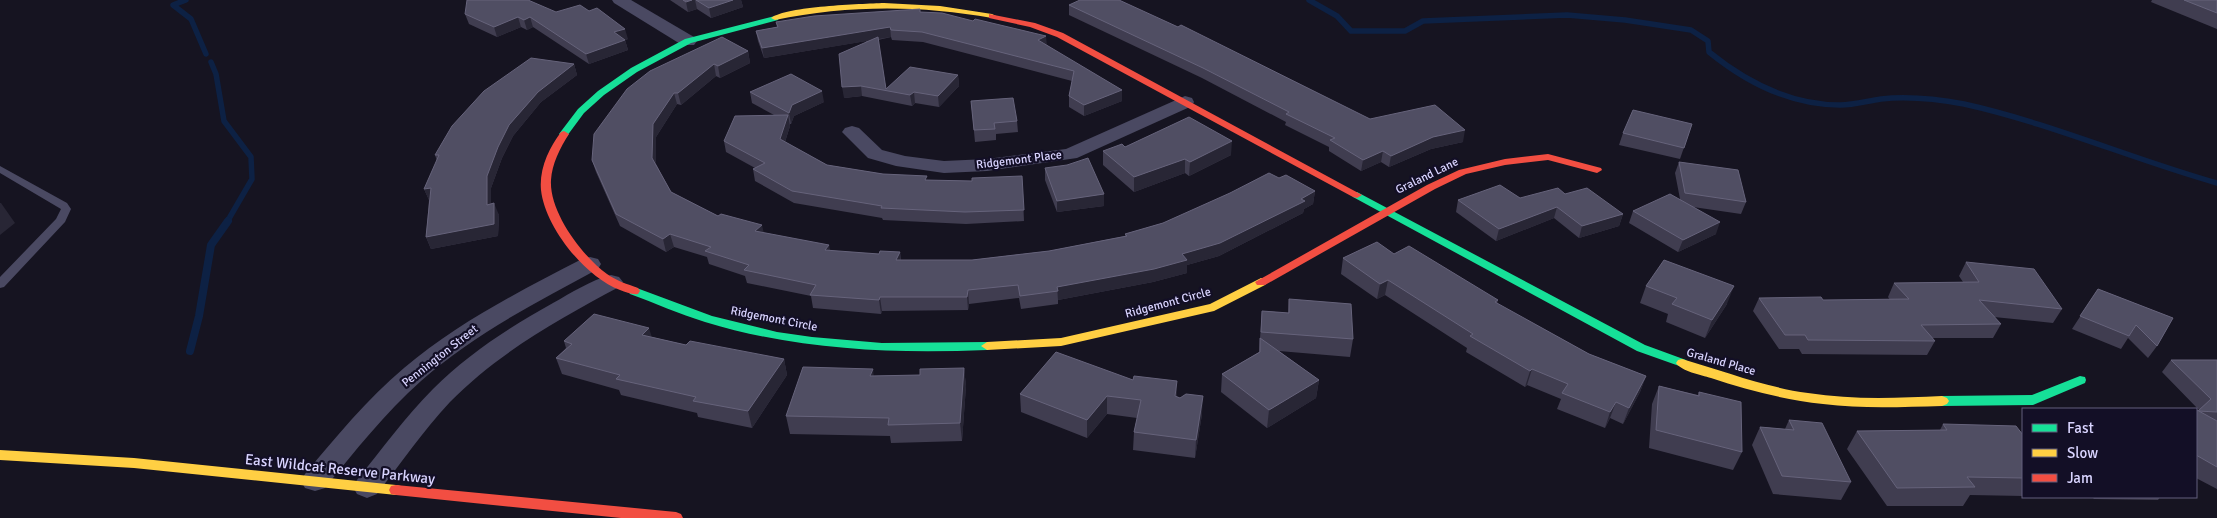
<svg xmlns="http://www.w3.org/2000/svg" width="2217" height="518" viewBox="0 0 2217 518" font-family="Signika,sans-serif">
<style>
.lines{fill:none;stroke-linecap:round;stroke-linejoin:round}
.stream-far1{stroke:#0d2144;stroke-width:5.5}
.stream{stroke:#0d2144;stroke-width:8}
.lane{fill:#4a4962;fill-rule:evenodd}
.street{fill:#4a4962;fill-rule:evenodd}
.fast{fill:#16e098;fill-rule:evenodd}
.slow{fill:#ffcf43;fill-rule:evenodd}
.jam{fill:#f24e42;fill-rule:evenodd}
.wall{fill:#403d50}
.shaded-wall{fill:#282635}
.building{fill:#504e63;stroke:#66637b}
.labels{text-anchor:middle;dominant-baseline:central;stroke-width:4.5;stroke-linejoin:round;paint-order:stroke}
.street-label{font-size:12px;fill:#d9d4ff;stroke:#130f26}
.near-street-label{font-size:15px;fill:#d9d4ff;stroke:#130f26}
</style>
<rect width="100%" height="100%" fill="#161421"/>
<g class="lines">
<g class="stream-far1">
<path d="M186,0L173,5L191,19L206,54"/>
<path d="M1309,0L1337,16L1351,31H1405L1423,21L1567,15L1625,20L1691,30L1708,41L1709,52C1746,82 1791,105 1840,105C1854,105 1867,101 1881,99C1909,96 1937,99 1964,104C2050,123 2132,159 2217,183"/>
<path d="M211,62L216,74L224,121L251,157L252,179L227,222"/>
</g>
<path class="stream" d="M190,351L199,316L211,245L228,221"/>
<path class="lane" d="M0,166L67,203L71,209L65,222L4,287L0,288V277L56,219L61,209L0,173Z"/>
<g class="street">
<path d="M612,0H631L694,37L697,41L694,45H682L614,3Z"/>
<path d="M1185,96L1192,98L1194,102L1192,106L1077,158L987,171L944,173L896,166L868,158L842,132L845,128L852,126L859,128L882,150L905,156L944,161L987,159L1066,149Z"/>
<path d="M590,257L598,259L601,264L598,269C537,302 474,334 421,381C385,413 355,451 325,488L315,491L305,488L301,481L305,474C336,437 367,399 404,368C457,323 520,291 582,259Z"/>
<path d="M611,275L619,277L623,282L619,287C559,319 498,353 450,402C423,431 401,463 377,494L367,498L357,494L353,487L357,480C382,449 405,417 433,389C468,354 510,327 553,303C571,293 591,280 611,275Z"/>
</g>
<g class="fast">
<path d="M775,16L779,18L778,20L691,43L637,72L604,95L584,113L567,136H561L559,134L578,109L598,91L631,68L685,39Z"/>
<path d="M1357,192L1645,345L1686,360L1688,363L1686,366L1682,367L1637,351L1353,197L1352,195Z"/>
<path d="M634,287L712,316L777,332L812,337L882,343L987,342L993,346L987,350C891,354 797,350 705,322C679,314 655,303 630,294L628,291Z"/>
<path d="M2080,376L2085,377L2086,380L2085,383L2033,405L1942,406L1937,404L1935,401L1937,398L1942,396L2032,395Z"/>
</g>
<g class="slow">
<path d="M884,3L940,6L992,14L996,16L992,18C919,5 847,5 775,20L771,18C787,6 861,4 884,3Z"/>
<path d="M1261,278L1265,279L1267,282L1265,285L1214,311L1061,346L987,350L981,346L987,342L1061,338L1210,304Z"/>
<path d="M1682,359C1724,371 1764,387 1808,393C1852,400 1897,398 1942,396L1947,398L1949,401L1947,404L1942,406C1902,407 1862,409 1823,404C1785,400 1747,390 1711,378C1701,375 1681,371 1676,363L1678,360Z"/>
<path d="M0,450L134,458L396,485L401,486L403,490L401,494L396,495L134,468L0,460Z"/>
</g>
<g class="jam">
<path d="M989,14L1035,23L1063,33L1362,195L1357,198L1353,197L1057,37L1030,27L989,18Z"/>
<path d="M564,131L569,134C560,148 552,164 551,180C549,212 582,256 607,274C617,281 627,284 638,288L640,291L638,294C632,295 626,292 620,290C585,277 545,227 541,190C539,169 549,148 561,132Z"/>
<path d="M1548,154L1601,168L1602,170L1597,173L1548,160L1505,165L1466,174L1435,189L1265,285H1257L1255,282L1427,185L1459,170L1505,159Z"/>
<path d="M396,485L676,512L681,514L683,518H621L396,495L391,494L389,490L391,486Z"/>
</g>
</g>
<g class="wall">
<path d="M670,0H741L743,7L711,18L697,9L688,12Z"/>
<path d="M2152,0H2217V29L2151,2Z"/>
<path d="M1069,5L1370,119L1463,142L1431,149L1389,167L1381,162L1361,171L1329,151V147L1285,125L1286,122L1202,78L1069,15Z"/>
<path d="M556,12L628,39L625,40L628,50L589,64L533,27L527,30L521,27L497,37L469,24L465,14Z"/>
<path d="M920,12L1047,45L1122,101L1084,116L1069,107V96L1072,81L923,42L892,40L891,37L878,40L886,89L958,75L959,86L939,107L915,103L912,106L862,96L844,98L866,41L764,58L758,41L756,31L777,27L776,22Z"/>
<path d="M748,51L750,63L720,78L716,76L681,105L677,104L656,137V164L671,192L718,216L764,233L830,251L879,254L900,252L901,260H972L1049,251L1125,236V234L1163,223L1279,178L1315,191L1313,204L1304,209L1303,213L1219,256L1187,265V273L1153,282L1058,300V304L1021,309L1019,298L969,304L968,310L882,311L881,314L813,308L811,296L747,283L745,276L709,264L707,257L674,247L666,252L620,226L596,172L592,160L627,89Z"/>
<path d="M574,64L577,75L541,102L513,136L502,158L491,188V204L499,215L498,236L431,249L426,237L429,200L424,189L437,161L435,155Z"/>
<path d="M750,92L824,102L794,116L791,124H790V126L785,142L827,165L883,174L927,180L972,181L1022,176L1024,221L966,224L883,220L882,218L794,203L755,181L753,169L755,168L726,152L724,141L774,115L752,103Z"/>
<path d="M971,101L1017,121L1018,132L996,134V140L975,142Z"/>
<path d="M1692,124L1680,159L1619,145L1623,133Z"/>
<path d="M1125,147L1231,155L1189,176L1185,173L1134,192L1103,165V151Z"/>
<path d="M1679,162L1746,202L1741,214L1693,207L1716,234L1678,252L1629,223L1633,211L1680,199L1675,173Z"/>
<path d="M1045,168L1104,194V206L1057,212L1045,180Z"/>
<path d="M1565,194L1623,214L1619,226L1579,238L1554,218L1496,241L1456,212L1458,200L1520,198Z"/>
<path d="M1394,254L1498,300L1497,304L1589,354L1646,376L1640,392L1623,424L1610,418L1605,428L1557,409L1561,399L1527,385L1525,387L1466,352L1467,348L1385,295L1377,299L1341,274L1343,258Z"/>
<path d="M1966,262L2062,309L2053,323L1994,317L2001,324L1993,338H1932L1935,341L1927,355L1802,354L1799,349H1779L1753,311L1759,298L1823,300H1890L1888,297L1894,283L1963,282L1959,276Z"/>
<path d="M1646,286L1727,304L1705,338L1666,322L1668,314L1640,303Z"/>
<path d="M2098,289L2173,318L2157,346L2148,358L2128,338L2121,349L2072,329Z"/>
<path d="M1289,299L1353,339L1350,357L1279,351L1319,380L1316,398L1267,428L1221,392L1222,374L1259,352L1262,311L1288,313Z"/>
<path d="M652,337L686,345L784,359L787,375L752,428L698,417L697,413L621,395L619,390L562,374L556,358L566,348L564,341Z"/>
<path d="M2171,360H2217V489L2196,478V411L2199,410L2162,372Z"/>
<path d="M964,368L966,386L962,441L891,443L890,436L790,434L786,416L874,376L920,375Z"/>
<path d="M1659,386L1698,395L1699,392L1742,452L1733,470L1649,448L1652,404Z"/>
<path d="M1020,394L1177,397L1202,414L1195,458L1133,450L1134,432L1137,418L1107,414L1087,438L1021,412Z"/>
<path d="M1789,420L1851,482L1841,500L1773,494L1752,445L1760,427L1785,429Z"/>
<path d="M1943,424L2023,435V496L1970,495L1963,506H1887L1847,449L1857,431L1940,430Z"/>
<path d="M2092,497H2160L2158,500L2094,499Z"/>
</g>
<g class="shaded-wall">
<path d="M692,0H695L697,9L688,12L686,2Z"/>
<path d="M733,0H741L743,7L711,18L709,8Z"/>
<path d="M518,17L521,27L497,37L494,27Z"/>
<path d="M530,17L533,27L527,30L524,20Z"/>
<path d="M890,27L891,37L764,58L762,48Z"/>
<path d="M625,29L628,39L625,40L628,50L589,64L586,54L614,32Z"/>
<path d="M1046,36L1047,46L1038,40Z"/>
<path d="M748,51L750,63L720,78L718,66Z"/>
<path d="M574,64L577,75L541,102L513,136L502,158L491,188V216L487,205V176L498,147L509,125L538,92Z"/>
<path d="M714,64L716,76L681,105L678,93Z"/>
<path d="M958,75L959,86L939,107L938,96Z"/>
<path d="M861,86L862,96L844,98L842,87Z"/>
<path d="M1122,90V101L1084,116V105Z"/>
<path d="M822,91L824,102L794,116L791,124L789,113L792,105Z"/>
<path d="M914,92L915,103L912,106L910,95Z"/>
<path d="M674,93L677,104L656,137V170L652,158L653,124Z"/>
<path d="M788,115L790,126L782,151L780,139Z"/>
<path d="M1465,130L1463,142L1431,149L1389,167L1391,156L1433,137Z"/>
<path d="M1232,141L1231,155L1189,176L1190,162Z"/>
<path d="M1383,151L1381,162L1361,171L1363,160Z"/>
<path d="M1185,159V173L1134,192V177Z"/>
<path d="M431,188L435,200H429L424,189Z"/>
<path d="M1315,191L1313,204L1304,209L1303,213L1219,256L1187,265V273L1153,282L1058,300L1057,287L1182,254L1301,199Z"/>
<path d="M1104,194V206L1057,212V201Z"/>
<path d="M0,203H1L15,223L0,235Z"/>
<path d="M494,203L499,215L498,236L431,249L426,237Z"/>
<path d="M1557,207L1554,218L1496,241L1499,229Z"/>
<path d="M1623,214L1619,226L1579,238L1582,226Z"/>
<path d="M1720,222L1716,234L1678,252L1683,240Z"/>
<path d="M762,225L765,238L755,231Z"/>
<path d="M670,234L674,247L666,252L663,239Z"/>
<path d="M829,245L832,258L825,250Z"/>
<path d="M900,252L901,265L896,260Z"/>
<path d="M1388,280L1385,295L1377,299L1380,284Z"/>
<path d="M1734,286L1727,304L1705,338L1712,320Z"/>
<path d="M968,290L969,304L968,310L967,297Z"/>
<path d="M880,297L882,311L881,314L879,300Z"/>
<path d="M649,328L654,344L642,335Z"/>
<path d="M784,359L787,375L752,428L748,411Z"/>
<path d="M964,368L966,386L962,441L960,423Z"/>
<path d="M873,369L875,386L870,376Z"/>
<path d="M1532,369L1527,385L1525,387L1530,371Z"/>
<path d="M1646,376L1640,392L1623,424L1629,408Z"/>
<path d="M1319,380L1316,398L1267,428L1269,410Z"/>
<path d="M1177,381V399L1175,396Z"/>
<path d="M1107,396V414L1087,438V420Z"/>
<path d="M1203,396L1202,414L1195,458L1196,440Z"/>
<path d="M1616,402L1610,418L1605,428L1610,412Z"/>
</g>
<g class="building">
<path d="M467,0H528L556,12L580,5L589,11L597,8L625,29L614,32L625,40L586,54L530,17L524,20L518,17L494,27L465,14Z"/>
<path d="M683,0H692L686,2Z"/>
<path d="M696,0H733L709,8Z"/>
<path d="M1080,0H1119L1178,27L1181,25L1370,119L1435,105L1465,130L1433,137L1391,156L1383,151L1363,160L1330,140L1335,138L1286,114L1289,112L1203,68L1069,5Z"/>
<path d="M2184,0H2217V13Z"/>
<path d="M920,9V12L942,13L973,21L975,19L1046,36L1038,40L1122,90L1084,105L1069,96L1074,71L922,32L891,30L890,27L762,48L756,31L778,27L776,22L814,16Z"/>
<path d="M722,37L748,51L718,66L714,64L678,93H674L653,124L652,158L671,192L718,216L721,214L762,225L755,231L829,245L825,250L879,254L880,251L900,252L896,260H972L1049,251L1127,236L1125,234L1163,223L1230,193L1269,173L1279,178L1286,175L1315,191L1301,199L1305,201L1220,243L1182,254L1187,260L1154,269L1057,287L1058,291L1020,296L1018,285L968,290L967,297H880L879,300L810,295L816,285L744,270L749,265L705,251L711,247L670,234L663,239L616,214L592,160L594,134L627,89L650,71Z"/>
<path d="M878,37L886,89L910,67L958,75L938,96L914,92L910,95L861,86L842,87L839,54Z"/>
<path d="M531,58L574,64L538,92L509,125L498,147L487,176V205L494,203V224L426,237L431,188L424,189L439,155H435L452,126L484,91Z"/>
<path d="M791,74L822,91L792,105L789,113L750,92Z"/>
<path d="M1013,98L1017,121L994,123L995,129L974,130L971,101Z"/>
<path d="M1633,110L1692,124L1684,148L1623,133Z"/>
<path d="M788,115L780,139L827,165L883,174L927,176L925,180L972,181V178L1022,176L1024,210L965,212L881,208L882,206L792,191L753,169L765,163L724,141L735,116Z"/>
<path d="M1189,117L1232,141L1190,162L1185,159L1134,177L1103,151L1122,144L1125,147Z"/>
<path d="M1088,158L1104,194L1057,201L1045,168L1067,165Z"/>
<path d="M1679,162L1738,170L1746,202L1685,193Z"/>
<path d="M1500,185L1520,198L1558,188L1565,194L1587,188L1623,214L1582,226L1557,207L1499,229L1458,200Z"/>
<path d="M1670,194L1720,222L1683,240L1633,211Z"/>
<path d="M1377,242L1394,254L1409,246L1498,300L1495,302L1589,354L1646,376L1629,408L1616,402L1610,412L1562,393L1568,384L1532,369L1530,371L1470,336L1473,334L1388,280L1380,284L1343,258Z"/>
<path d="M1664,260L1734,286L1712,320L1672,304L1677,298L1646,286Z"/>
<path d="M1966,262L2034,269L2062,309L1979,300L2001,324L1921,325L1935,341L1808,340L1805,335H1785L1759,298L1821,297L1823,300L1909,299L1894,283L1979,282Z"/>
<path d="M2098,289L2173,318L2157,346L2136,325L2129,336L2080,316Z"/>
<path d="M1289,299L1351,304L1353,339L1261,332L1262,311L1289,313Z"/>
<path d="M594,314L649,328L642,335L686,345L690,341L784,359L748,411L693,401L696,397L616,379L620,375L556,358L572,344L564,341Z"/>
<path d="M1260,338L1319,380L1269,410L1222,374L1260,352Z"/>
<path d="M1056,352L1133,380L1134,376L1177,381L1175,396L1180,398L1186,394L1203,396L1196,440L1134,432L1141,400L1107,396L1087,420L1020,394Z"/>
<path d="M2171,360H2217V412L2198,411L2211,399Z"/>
<path d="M803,367L873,369L870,376L920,375V369L964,368L960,423L888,425L889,418L786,416Z"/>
<path d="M1659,386L1699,396V392L1741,402L1742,452L1656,430Z"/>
<path d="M2197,410L2217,421V467L2196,455V411Z"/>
<path d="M1789,420L1822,423L1851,482L1782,476L1760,427L1794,430Z"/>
<path d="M1943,424L2016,426L2023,435V478L1967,477L1975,487L1897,488L1857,431L1947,430Z"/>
</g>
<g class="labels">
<g class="street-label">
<text transform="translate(1019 160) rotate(-7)">Ridgemont Place</text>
<text transform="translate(1427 176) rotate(-26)">Graland Lane</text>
<text transform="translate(1168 303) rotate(-15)">Ridgemont Circle</text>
<text transform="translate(774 319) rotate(11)">Ridgemont Circle</text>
<text transform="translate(440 356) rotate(-38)">Pennington Street</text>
<text transform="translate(1721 362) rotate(16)">Graland Place</text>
</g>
<g class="near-street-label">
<text transform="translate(340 469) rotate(6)">East Wildcat Reserve Parkway</text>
</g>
</g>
<rect x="2022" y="408" width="175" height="90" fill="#130f26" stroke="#625e7d"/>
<rect x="2032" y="424" width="25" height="8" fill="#16e098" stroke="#625e7d"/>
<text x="2067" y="433" font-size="15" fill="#d9d4ff">Fast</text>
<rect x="2032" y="449" width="25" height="8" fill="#ffcf43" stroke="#625e7d"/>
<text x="2067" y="458" font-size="15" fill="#d9d4ff">Slow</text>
<rect x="2032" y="474" width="25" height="8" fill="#f24e42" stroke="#625e7d"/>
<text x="2067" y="483" font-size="15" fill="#d9d4ff">Jam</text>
</svg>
